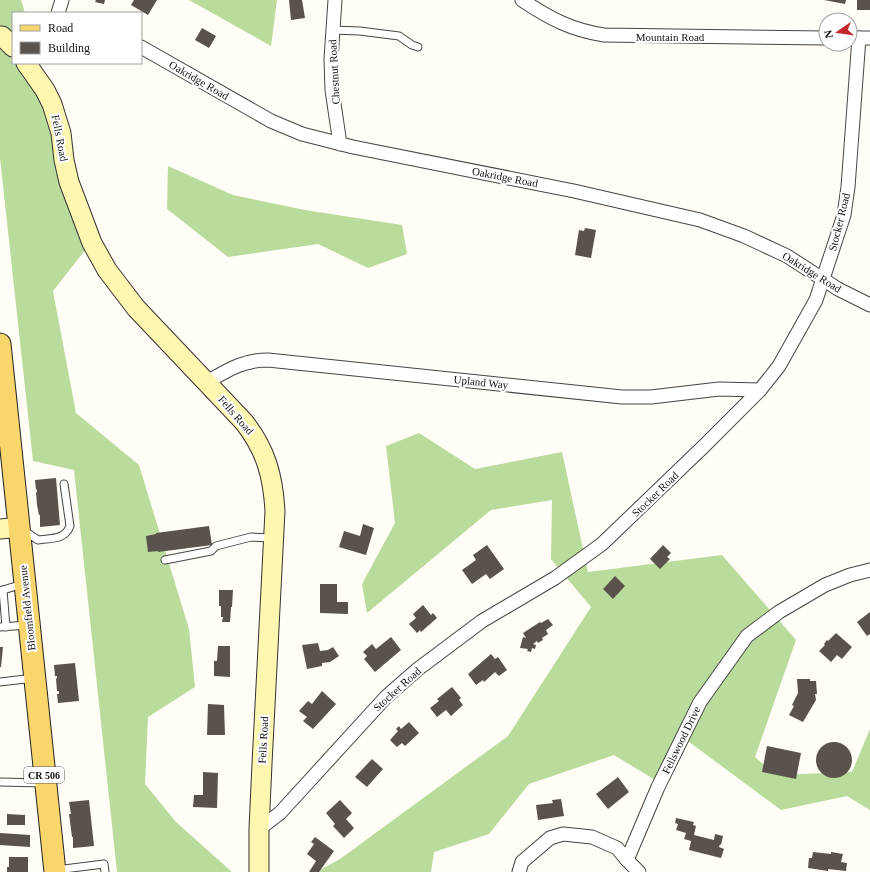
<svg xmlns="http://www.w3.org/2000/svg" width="870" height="872" viewBox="0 0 870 872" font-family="'Times New Roman',serif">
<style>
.forest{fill:#b9dc9c}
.building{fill:#5a524d}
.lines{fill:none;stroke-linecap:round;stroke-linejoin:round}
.lane-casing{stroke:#444;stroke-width:9}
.street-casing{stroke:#444;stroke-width:15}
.secondary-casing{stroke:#333;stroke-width:21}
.primary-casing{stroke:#222;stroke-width:23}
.lane{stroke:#fff;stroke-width:7}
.street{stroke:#fff;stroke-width:13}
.secondary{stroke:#fff6b0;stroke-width:19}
.primary{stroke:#f9d66b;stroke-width:21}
.labels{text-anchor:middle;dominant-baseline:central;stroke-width:4;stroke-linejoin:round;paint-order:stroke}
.shield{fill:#fff;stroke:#585858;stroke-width:1}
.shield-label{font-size:10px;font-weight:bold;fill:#111}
.street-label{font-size:11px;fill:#111;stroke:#fff}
</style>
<rect width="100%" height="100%" fill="#fffdf5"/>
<g class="forest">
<path d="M0,0H21L25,13H13V63H40L93,240L53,291L76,413L139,465L189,629L195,687L148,717L145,784L176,822L232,872H117L74,470L33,461L0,158Z"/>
<path d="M189,0H277L271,46Z"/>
<path d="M168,166L233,195L305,210L402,225L407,254L368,268L318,244L228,257L167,209Z"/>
<path d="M419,433L475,469L562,452L588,572L722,555L796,640L755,757L776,775L852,772L870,729V810L847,796L781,810L681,736L660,783L614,755L529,784L489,834L434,852L431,872H316L340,859L508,736L591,607L551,559L552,500L491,510L367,613L362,584L395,523L386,446Z"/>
</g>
<g class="building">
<path d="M96,0H105L104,4L95,2Z"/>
<path d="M134,0H157L148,15L131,5Z"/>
<path d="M289,0H302L305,18L291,20Z"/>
<path d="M824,0H846L845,4Z"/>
<rect x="857" y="0" width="13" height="10"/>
<path d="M202,28L216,36L209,48L195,40Z"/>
<path d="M585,228L596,230L591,258L575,255L579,230L584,231Z"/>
<path d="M56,478L60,525L40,527V515H39L37,505L36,492H37V489L36,490L35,480Z"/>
<path d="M363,524L374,528L366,555L339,547L344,531L360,536Z"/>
<path d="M209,526L212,545L158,552V551L148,552L146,536L156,534V533Z"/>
<path d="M487,545L504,569L490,579L486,574L472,584L462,570L476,560L473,555Z"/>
<path d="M663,545L671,553L667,557L670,559L660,569L650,559Z"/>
<path d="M615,576L625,586L613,599L603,589Z"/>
<path d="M320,584H337V602H348V614L320,613Z"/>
<path d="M219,590H233L232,607H231L230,622H222L223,617H221V606H219Z"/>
<path d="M423,605L431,615L433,613L437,618L421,632L420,630L417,633L409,624L416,618L413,614Z"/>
<path d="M870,612V634L867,636L857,622Z"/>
<path d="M548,619L553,625L546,630L548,634L542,638L543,640L538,643L537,641L533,644L536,645L535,649L532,648L531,652L527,651L528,649L520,648L523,637L526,638L523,633L540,622L541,623Z"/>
<path d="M836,633L852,647L842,659L837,655L831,662L819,651L825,645L824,644L827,640L828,641Z"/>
<path d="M391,637L401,650L375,672L364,659L367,656L363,652L372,644L376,649Z"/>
<path d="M318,643L320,651L328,650L333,647L339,656L330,662L322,663V666L307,669L302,645Z"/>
<path d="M218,646H230V677L214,676V661H217Z"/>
<path d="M0,647H3L1,667H0Z"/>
<path d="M491,654L495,659L498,657L507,670L499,676L495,672L484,682L483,680L476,685L468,674Z"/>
<path d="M75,663L79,701L58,703L57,694H59V691H57L56,679L57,678V676H55L54,665Z"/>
<path d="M797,679H810V681H816L817,694H815L816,700L803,722L789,715L794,706L792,705L798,693Z"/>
<path d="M452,687L461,698L459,700L463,705L451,716L446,710L437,717L430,708L439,701L437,699Z"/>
<path d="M322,691L336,704L313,729L303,721L307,717L299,711L308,701L312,704Z"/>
<path d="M208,704L224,705L225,735H207Z"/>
<path d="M409,722L419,733L405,746L402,743L397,747L390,740L398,731L396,729L399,726L401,729Z"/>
<circle cx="834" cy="760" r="18"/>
<path d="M767,746L801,753L796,779L762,772Z"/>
<path d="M372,759L383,769L367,787L355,777Z"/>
<path d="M203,772L218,773L217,808L193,807L194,795H203Z"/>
<path d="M618,777L629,792L608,809L596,794Z"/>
<path d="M561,799L564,816L538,820L536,805L553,803L552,800Z"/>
<path d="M89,800L94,846L73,848V837H72L69,814H71L69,802Z"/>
<path d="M340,800L352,813L346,819L354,828L344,838L333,826L335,824L326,813Z"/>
<path d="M7,814L25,815V825H7Z"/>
<path d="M676,818L694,822L693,825L696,826L694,835L714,840L715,834L723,836L721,845L720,844L719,847L724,849L721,858L689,850L691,841L684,839L686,833L676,830L678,824L675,823Z"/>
<path d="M0,833L30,835V847L0,845Z"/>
<path d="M315,837L334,851L319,872H309L316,861L307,854L314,844L311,842Z"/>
<path d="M813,852L831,854V852L843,854L841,862L847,863L846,871L828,869V871L808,868L809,858H812Z"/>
<path d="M9,857H28V872H7V867H9Z"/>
</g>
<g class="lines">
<defs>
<g id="lane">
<path d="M332,30L360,31L399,36L412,45L418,47"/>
<path d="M23,530L38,540C51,538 65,540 70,526L64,484"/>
<path d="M165,560L211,551L216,546L251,537L273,538"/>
<path d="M3,590L6,627"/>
<path d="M0,591L23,584"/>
<path d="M0,627L28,625"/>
<path d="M0,682L34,678"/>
<path d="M0,782L44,783"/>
<path d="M56,870L104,864L105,872"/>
</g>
<g id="street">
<path d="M335,0L331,59L332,90L340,144"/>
<path d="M522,0C549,18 571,30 604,35L826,38"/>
<path d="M58,13L62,0"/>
<path d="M850,38H870"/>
<path d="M141,47L271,121L302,134L353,147L574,191L700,220L744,236L787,256L838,289L870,305"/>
<path d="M207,382C228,370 243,360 268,360L622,397H651L719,389L760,390"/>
<path d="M259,829L280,813L386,697L418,669L482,621L555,578L602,544L703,447L760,390L779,366L816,300L844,215L848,187L859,38"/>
<path d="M627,860L658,787L700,702L747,636L779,612L825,585L850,575L870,570"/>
<path d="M519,872L522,862L550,838L563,834L592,837L617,848L627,860L639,872"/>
</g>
<g id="secondary">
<path d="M0,36H2L13,47"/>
<path d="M26,63L45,90L52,104L61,133L64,160L69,182L92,243L107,270L136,308L244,422C266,450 273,476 275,511L262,764L259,829V872"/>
<path d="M0,529L19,527"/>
</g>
<path id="primary" d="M0,344L55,872"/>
</defs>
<use href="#lane" class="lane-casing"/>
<use href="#street" class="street-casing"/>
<use href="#secondary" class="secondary-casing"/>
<use href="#primary" class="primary-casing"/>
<use href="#lane" class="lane"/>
<use href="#street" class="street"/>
<use href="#secondary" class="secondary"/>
<use href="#primary" class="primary"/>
</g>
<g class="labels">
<rect class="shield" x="24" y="767" width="40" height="16" rx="3"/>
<g class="shield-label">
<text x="44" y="775">CR 506</text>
</g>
<g class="street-label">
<text x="670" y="37">Mountain Road</text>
<text transform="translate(334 72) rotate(-93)">Chestnut Road</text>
<text transform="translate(199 80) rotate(30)">Oakridge Road</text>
<text transform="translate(60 138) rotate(79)">Fells Road</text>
<text transform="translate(505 177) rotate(11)">Oakridge Road</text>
<text transform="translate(839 222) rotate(-76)">Stocker Road</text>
<text transform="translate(812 272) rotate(32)">Oakridge Road</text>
<text transform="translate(481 382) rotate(6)">Upland Way</text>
<text transform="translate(236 415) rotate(49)">Fells Road</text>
<text transform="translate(655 494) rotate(-44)">Stocker Road</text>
<text transform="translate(27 608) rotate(-96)">Bloomfield Avenue</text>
<text transform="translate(397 689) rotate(-42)">Stocker Road</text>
<text transform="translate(263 740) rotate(-87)">Fells Road</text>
<text transform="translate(681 740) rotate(-64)">Fellswood Drive</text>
</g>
</g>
<rect x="12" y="12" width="130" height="52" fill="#ffffff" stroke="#a0a0a0"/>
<rect x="20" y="25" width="20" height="6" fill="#f9d66b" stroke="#a0a0a0"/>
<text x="48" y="32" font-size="12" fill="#111111">Road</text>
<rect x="20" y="42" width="20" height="12" fill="#5a524d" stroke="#a0a0a0"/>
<text x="48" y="52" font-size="12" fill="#111111">Building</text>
<g transform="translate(838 32) rotate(257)"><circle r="19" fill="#ffffff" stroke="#a0a0a0"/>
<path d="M0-3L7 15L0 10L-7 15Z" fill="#c4262e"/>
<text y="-6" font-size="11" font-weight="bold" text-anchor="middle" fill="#111111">N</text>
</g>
</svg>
